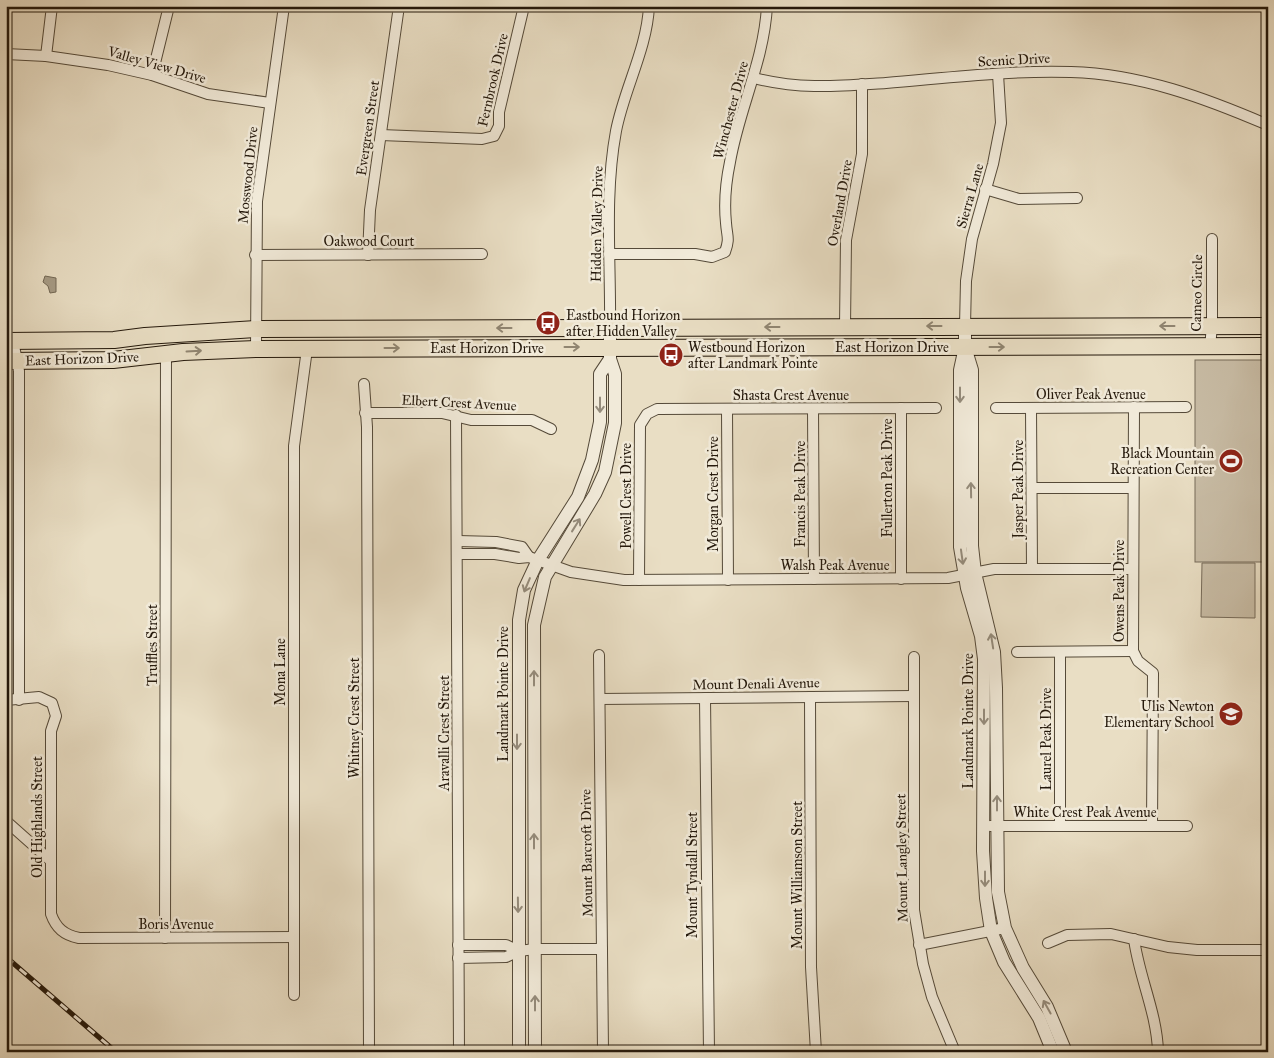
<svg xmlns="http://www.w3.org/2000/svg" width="1274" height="1058" viewBox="0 0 1274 1058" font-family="'IM FELL Great Primer',serif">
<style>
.green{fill:#c8bca5;stroke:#766a58}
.water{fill:#a69b85;stroke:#726754}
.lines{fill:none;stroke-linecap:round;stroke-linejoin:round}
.minor-casing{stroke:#554a39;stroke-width:12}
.tertiary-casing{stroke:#554a39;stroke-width:14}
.primary-casing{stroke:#24180b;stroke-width:18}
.minor{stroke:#f1ead9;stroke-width:10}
.tertiary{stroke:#f1ead9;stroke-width:12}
.primary{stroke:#e9dec4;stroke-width:16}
.rail-casing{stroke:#24180b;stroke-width:5}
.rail{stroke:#f1ead9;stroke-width:3;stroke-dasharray:9;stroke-linecap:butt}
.oneway{stroke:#908571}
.oneway2{stroke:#958c7c}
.labels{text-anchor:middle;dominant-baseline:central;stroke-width:5;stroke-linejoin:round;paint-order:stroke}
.street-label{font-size:14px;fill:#24180b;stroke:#f1ead9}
.poi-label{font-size:14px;fill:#24180b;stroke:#f1ead9;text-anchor:start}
</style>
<rect width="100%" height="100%" fill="#e9dec4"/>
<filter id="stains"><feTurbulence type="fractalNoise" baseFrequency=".004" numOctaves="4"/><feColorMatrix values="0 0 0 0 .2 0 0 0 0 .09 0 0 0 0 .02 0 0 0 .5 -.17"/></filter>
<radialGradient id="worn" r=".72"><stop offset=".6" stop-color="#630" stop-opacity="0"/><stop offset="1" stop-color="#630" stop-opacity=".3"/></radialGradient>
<g class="green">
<rect x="1195" y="360" width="73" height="202"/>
<path d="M1202,563H1255V618L1201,617Z"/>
</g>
<path class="water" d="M45,276L56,278V292L50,293L48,286L43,282Z"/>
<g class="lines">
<defs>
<g id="minor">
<path d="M6,54L46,56L108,65L152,75L208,94L270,103"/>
<path d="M46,56L52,6"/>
<path d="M152,75L169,6"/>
<path d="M754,78C800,90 839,86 886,83C947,78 1009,70 1071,72C1141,74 1205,98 1268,125"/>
<path d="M381,135L482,139L494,136L499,126V112L524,6"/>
<path d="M985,189L1019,199L1077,198"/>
<path d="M609,254H695L712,257L725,252C730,238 727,237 726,223C724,203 726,181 730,162C739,109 764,61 767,6"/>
<path d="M255,255L482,254"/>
<path d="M368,255L370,210L399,6"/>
<path d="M965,326L966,281L972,239L993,164L1001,123L998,74"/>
<path d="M845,327L846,240L862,154V84"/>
<path d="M610,328C611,262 604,196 616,131C624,89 647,49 649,6"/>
<path d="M13,341L19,371V700"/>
<path d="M1210,347L1212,326V239"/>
<path d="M256,349L257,201L284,6"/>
<path d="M364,384L367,427L369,1052"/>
<path d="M1134,407L1133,651L1138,661L1153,673L1152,826"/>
<path d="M996,408L1186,407"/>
<path d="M1031,408L1032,569"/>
<path d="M727,409L728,580"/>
<path d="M813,409L814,579"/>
<path d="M365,413H442L471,420H532L551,429"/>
<path d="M456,415L459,1052"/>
<path d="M1032,488H1133"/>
<path d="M458,541L496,542L522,547L529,557"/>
<path d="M458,554H495L519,558L529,557L571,572L624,580L948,578L994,569H1133"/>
<path d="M901,579V408"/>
<path d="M639,580L640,425L647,414L657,409L936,408"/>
<path d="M1017,652L1133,651"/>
<path d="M1060,652V826"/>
<path d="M599,655L603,1052"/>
<path d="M914,657V910L923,964L932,997L955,1052"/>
<path d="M810,697L811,967L816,1052"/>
<path d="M705,698L709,1052"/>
<path d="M600,699L913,696"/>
<path d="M6,700L39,697L52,703L56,716L51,731V914C56,928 64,935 79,938L294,937"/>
<path d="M6,821L51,861"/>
<path d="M990,826H1187"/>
<path d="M165,938L166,353"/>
<path d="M1134,939C1139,977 1157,1013 1158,1052"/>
<path d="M1048,943L1067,935L1111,934L1168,947L1197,950H1268"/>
<path d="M458,945H506L519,951"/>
<path d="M919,945L1005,928"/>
<path d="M458,958L506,957L519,951L535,949H602"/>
<path d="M294,995V446L307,349"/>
</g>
<g id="tertiary">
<path d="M965,326V347L960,370V547L967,588L981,636L984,659L983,851L986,898L991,931L1004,962L1039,1018L1053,1052"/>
<path d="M965,347L972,370V546L975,573L994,652L996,688L998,892L1005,928L1023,968L1047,1007L1066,1052"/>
<path d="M519,1052V620L524,590L538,560L578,497L592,460L600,422V374L610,359"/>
<path d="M535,1052L534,625L545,577L595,494L605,472L615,423V374L610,359V328"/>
</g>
<g id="primary">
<path d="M6,341L114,340L145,336L256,329L1268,326"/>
<path d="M6,361L113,360L183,352L256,349L1268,346"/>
</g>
</defs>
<use href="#minor" class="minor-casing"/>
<use href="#tertiary" class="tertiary-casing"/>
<use href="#primary" class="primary-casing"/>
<use href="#minor" class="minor"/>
<use href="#tertiary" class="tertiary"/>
<use href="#primary" class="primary"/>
<defs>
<path id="rail" d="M6,957L116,1052"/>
</defs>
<use href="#rail" class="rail-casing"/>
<use href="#rail" class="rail"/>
</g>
<defs><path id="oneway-shaft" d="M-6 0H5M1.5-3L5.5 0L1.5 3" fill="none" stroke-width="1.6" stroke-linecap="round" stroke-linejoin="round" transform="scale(1.25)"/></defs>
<g class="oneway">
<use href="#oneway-shaft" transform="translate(934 326) rotate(180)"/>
<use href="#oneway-shaft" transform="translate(1167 326) rotate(180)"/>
<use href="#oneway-shaft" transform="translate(772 327) rotate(180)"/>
<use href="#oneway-shaft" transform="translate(504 328) rotate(180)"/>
<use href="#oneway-shaft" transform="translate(572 347)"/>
<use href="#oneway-shaft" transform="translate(997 347)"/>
<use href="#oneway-shaft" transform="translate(392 348)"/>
<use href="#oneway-shaft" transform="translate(194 351) rotate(-3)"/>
</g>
<g class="oneway2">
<use href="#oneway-shaft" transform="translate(960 395) rotate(90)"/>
<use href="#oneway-shaft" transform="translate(600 405) rotate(90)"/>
<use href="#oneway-shaft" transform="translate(971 490) rotate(-91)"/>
<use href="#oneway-shaft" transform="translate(576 525) rotate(-58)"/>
<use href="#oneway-shaft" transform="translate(962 557) rotate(82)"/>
<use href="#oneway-shaft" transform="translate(527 585) rotate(113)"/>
<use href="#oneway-shaft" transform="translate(992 641) rotate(-99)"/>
<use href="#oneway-shaft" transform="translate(534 678) rotate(-90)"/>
<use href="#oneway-shaft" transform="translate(984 717) rotate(90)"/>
<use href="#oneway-shaft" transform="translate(517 742) rotate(90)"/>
<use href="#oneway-shaft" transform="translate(997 803) rotate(-90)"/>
<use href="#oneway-shaft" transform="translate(534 841) rotate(-90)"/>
<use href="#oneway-shaft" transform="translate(985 879) rotate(90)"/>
<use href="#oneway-shaft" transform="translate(518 905) rotate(89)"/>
<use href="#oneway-shaft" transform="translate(535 1003) rotate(-90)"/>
<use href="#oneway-shaft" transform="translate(1047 1007) rotate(-119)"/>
</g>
<defs>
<symbol id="bus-disc" viewBox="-11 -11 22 22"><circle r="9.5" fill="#8f2418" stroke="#f1ead9"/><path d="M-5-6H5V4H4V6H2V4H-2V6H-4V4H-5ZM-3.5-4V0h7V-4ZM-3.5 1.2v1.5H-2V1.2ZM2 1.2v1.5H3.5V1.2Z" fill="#fff"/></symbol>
<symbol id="stadium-disc" viewBox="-11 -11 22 22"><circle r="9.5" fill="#8f2418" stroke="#f1ead9"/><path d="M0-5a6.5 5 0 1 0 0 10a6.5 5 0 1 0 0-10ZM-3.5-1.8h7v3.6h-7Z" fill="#fff"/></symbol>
<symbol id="school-disc" viewBox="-11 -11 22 22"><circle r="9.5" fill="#8f2418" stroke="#f1ead9"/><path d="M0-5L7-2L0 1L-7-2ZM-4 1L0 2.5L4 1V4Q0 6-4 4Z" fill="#fff"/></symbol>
</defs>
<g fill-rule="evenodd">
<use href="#bus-disc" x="534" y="309" width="28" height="28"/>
<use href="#bus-disc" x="657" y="341" width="28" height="28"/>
<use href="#stadium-disc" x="1217" y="447" width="28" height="28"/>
<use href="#school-disc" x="1217" y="700" width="28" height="28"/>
</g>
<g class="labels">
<g class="street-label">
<text transform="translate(1014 60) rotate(-3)">Scenic Drive</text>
<text transform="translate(157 65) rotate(16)">Valley View Drive</text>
<text transform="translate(493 80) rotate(-77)">Fernbrook Drive</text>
<text transform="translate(731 110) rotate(-75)">Winchester Drive</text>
<text transform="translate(368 128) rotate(-82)">Evergreen Street</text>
<text transform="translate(248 175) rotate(-84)">Mosswood Drive</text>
<text transform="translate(970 196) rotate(-74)">Sierra Lane</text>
<text transform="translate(840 203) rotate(-80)">Overland Drive</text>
<text transform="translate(597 224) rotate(-89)">Hidden Valley Drive</text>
<text x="369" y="241">Oakwood Court</text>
<text transform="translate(1197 293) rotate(-89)">Cameo Circle</text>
<text x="892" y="347">East Horizon Drive</text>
<text x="487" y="348">East Horizon Drive</text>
<text transform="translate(82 359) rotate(-2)">East Horizon Drive</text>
<text x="1091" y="394">Oliver Peak Avenue</text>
<text x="791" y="395">Shasta Crest Avenue</text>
<text transform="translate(459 403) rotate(3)">Elbert Crest Avenue</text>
<text transform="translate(887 478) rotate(-90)">Fullerton Peak Drive</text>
<text transform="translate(1018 489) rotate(-90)">Jasper Peak Drive</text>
<text transform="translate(713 494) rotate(-90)">Morgan Crest Drive</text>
<text transform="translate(800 494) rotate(-90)">Francis Peak Drive</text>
<text transform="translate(626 496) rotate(-90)">Powell Crest Drive</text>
<text x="835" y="565">Walsh Peak Avenue</text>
<text transform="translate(1119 591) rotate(-90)">Owens Peak Drive</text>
<text transform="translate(152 645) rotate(-90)">Truffles Street</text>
<text transform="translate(280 672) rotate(-90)">Mona Lane</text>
<text transform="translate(756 684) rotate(-1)">Mount Denali Avenue</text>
<text transform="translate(503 694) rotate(-90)">Landmark Pointe Drive</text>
<text transform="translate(354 718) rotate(-90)">Whitney Crest Street</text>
<text transform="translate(968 721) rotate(-90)">Landmark Pointe Drive</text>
<text transform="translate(444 733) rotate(-90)">Aravalli Crest Street</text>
<text transform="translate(1046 739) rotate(-90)">Laurel Peak Drive</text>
<text x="1085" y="812">White Crest Peak Avenue</text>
<text transform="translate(37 817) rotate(-90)">Old Highlands Street</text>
<text transform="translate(587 853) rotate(-91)">Mount Barcroft Drive</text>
<text transform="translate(902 858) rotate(-91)">Mount Langley Street</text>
<text transform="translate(692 875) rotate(-90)">Mount Tyndall Street</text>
<text transform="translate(797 875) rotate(-90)">Mount Williamson Street</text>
<text x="176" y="924">Boris Avenue</text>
</g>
<g class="poi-label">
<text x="566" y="315">Eastbound Horizon<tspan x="566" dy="16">after Hidden Valley</tspan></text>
<text x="688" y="347">Westbound Horizon<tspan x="688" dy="16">after Landmark Pointe</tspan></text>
<text x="1214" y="453" text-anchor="end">Black Mountain<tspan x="1214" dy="16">Recreation Center</tspan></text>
<text x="1214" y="706" text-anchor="end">Ulis Newton<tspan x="1214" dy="16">Elementary School</tspan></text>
</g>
</g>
<rect width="1274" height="1058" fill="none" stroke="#e9dec4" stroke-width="25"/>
<rect x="8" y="8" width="1259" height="1043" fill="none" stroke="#24180b" stroke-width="2.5"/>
<rect x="12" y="12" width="1249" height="1033" fill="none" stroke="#24180b"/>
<rect width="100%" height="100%" filter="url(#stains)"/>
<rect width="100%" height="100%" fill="url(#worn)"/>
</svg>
